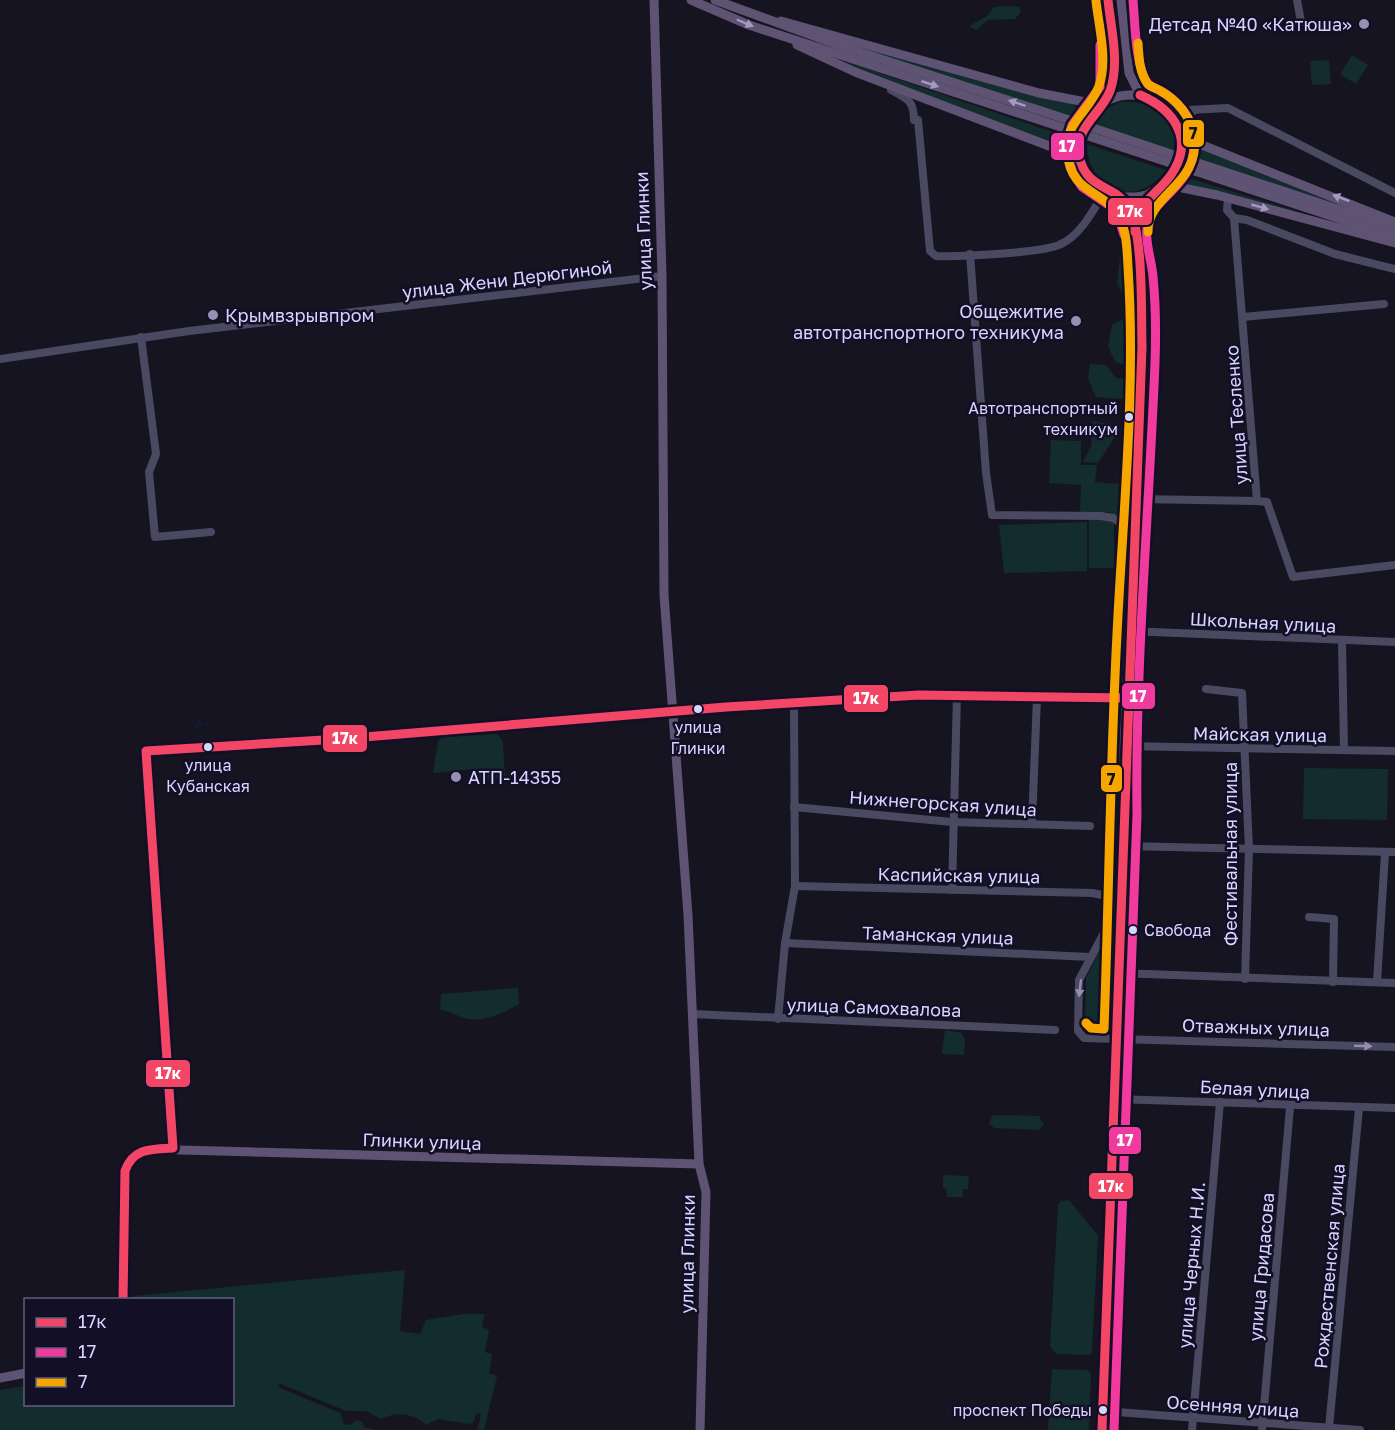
<svg xmlns="http://www.w3.org/2000/svg" width="1395" height="1430" viewBox="0 0 1395 1430" font-family="'Golos Text',sans-serif">
<style>
.green{fill:#132c2d}
.lines{fill:none;stroke-linecap:round;stroke-linejoin:round}
.stream{stroke:#0d2144;stroke-width:1.5}
.minor{stroke:#4a4962;stroke-width:8}
.major{stroke:#5e5373;stroke-width:9}
.major-bridge{stroke:#5e5373;stroke-width:9}
.bus-1-casing{stroke:#130f26;stroke-width:14}
.bus-2-casing{stroke:#130f26;stroke-width:14}
.bus-3-casing{stroke:#130f26;stroke-width:14}
.bus-1{stroke:#f34667;stroke-width:9}
.bus-2{stroke:#f13a9d;stroke-width:9}
.bus-3{stroke:#f7a600;stroke-width:9}
.oneway{fill:#a29ac0}
.oneway2{fill:#928eb0}
.poi-dot{fill:#9591b1;stroke:#130f26;stroke-width:2}
.bus-dot{fill:#d9d4ff;stroke:#130f26;stroke-width:2}
.labels{text-anchor:middle;dominant-baseline:central;stroke-width:5;stroke-linejoin:round;paint-order:stroke}
.bus-label{font-size:16px;fill:#d9d4ff;stroke:#130f26;text-anchor:end}
.poi-label{font-size:18px;fill:#d9d4ff;stroke:#130f26;text-anchor:end}
.street-label{font-size:18px;fill:#d9d4ff;stroke:#130f26}
.line-badge{stroke:#130f26;stroke-width:2}
.badge-label{font-size:16px;text-anchor:middle;font-weight:bold;fill:#fff}
.pale-badge-label{font-size:16px;text-anchor:middle;font-weight:bold;fill:#111}
</style>
<rect width="100%" height="100%" fill="#161421"/>
<g class="green">
<path d="M1009,6L1019,7L1021,12L1015,19L988,20L976,30L969,26L987,16L994,7Z"/>
<path d="M852,43L1072,103L1081,111L1078,119L852,46Z"/>
<path d="M1352,55L1368,65L1356,84L1340,74Z"/>
<path d="M1329,60L1331,84L1312,85L1310,61Z"/>
<path d="M847,62L1070,138L1073,139L1071,151L846,64Z"/>
<path d="M1120,102C1149,99 1182,118 1173,151L1094,125L1106,109Z"/>
<path d="M1087,144L1166,170C1138,210 1087,191 1087,144Z"/>
<path d="M1194,146L1367,214L1193,157Z"/>
<path d="M1182,176L1351,228L1179,184Z"/>
<path d="M1127,246H1132L1135,301L1124,296L1117,282L1121,250Z"/>
<path d="M1135,313L1132,365L1116,363L1108,347L1112,325Z"/>
<path d="M1090,364L1106,365L1116,378L1133,380L1132,400L1096,397L1088,379Z"/>
<path d="M1093,421L1111,424L1120,429L1098,463L1083,462L1091,446Z"/>
<path d="M1051,440L1081,441V465H1097L1095,482L1121,484L1120,518L1108,512H1080L1081,485L1049,483Z"/>
<path d="M1114,519V568H1089V520Z"/>
<path d="M1087,522V571L1004,573L999,525Z"/>
<path d="M497,734L503,741L505,777L476,780L474,769L433,773L438,741L442,737Z"/>
<path d="M1304,768L1388,769L1387,820L1303,819Z"/>
<path d="M1113,923L1108,1029L1106,1032L1091,1033L1085,1026L1086,978Z"/>
<path d="M518,988L519,1004C505,1012 485,1022 468,1019C458,1017 451,1011 440,1010L441,994Z"/>
<path d="M945,1030L962,1033L965,1040L964,1055L942,1054Z"/>
<path d="M993,1115L1039,1116L1044,1125L1038,1130L994,1128L989,1123Z"/>
<path d="M943,1175L969,1176L968,1189H963V1197H947V1189L943,1188Z"/>
<path d="M1069,1200L1098,1236L1092,1353L1088,1355L1056,1354L1050,1346L1058,1205L1061,1201Z"/>
<path d="M405,1270L400,1331L420,1334L426,1320L463,1314H485L482,1327L489,1330L485,1352L492,1354L489,1373L497,1376L484,1430H477L481,1415L479,1413L476,1414L473,1423L469,1424L439,1419L426,1425C414,1413 396,1411 381,1419L366,1411H346L281,1384L278,1386L280,1388L340,1413L344,1424L350,1425L357,1420L362,1422L364,1427L377,1430H0V1390L25,1386L26,1404H232V1300H135L134,1296Z"/>
<path d="M1052,1369L1087,1370L1091,1373L1089,1430H1048Z"/>
</g>
<g class="lines">
<g class="stream">
<path d="M206,724H208"/>
<path d="M195,729L199,722L202,724"/>
</g>
<g class="minor">
<path d="M1297,0L1301,22"/>
<path d="M891,90C907,98 914,101 914,120H918L930,251L936,256C958,257 1044,253 1061,244C1081,235 1094,209 1105,191"/>
<path d="M1169,111L1228,108L1395,193"/>
<path d="M1180,128L1194,110"/>
<path d="M1228,198L1227,210L1234,218L1257,501L1267,502L1293,577L1395,565"/>
<path d="M1234,218L1247,220L1335,254L1395,269"/>
<path d="M970,254L986,473L992,515L1101,516L1113,518L1136,534"/>
<path d="M1243,317L1384,304"/>
<path d="M141,337L156,454L149,472L155,537L211,532"/>
<path d="M0,359L189,331L662,276"/>
<path d="M1138,499L1257,501"/>
<path d="M1130,631L1395,642"/>
<path d="M1342,641L1344,750"/>
<path d="M1206,689L1242,693L1249,849L1245,979"/>
<path d="M1124,746L1395,751"/>
<path d="M794,807L952,822L1090,826"/>
<path d="M1032,824L1037,697"/>
<path d="M1123,846L1395,852"/>
<path d="M795,886L1092,893L1122,899L1079,980L1078,1031L1084,1038L1395,1047"/>
<path d="M952,890L957,695"/>
<path d="M1309,917L1334,919L1333,982"/>
<path d="M785,943L1090,957"/>
<path d="M1118,973L1395,983"/>
<path d="M1377,982L1385,853"/>
<path d="M692,1014L1055,1030"/>
<path d="M778,1019L785,943L795,886L794,702"/>
<path d="M1114,1099L1395,1108"/>
<path d="M1103,1411L1360,1430"/>
<path d="M1329,1428L1359,1108"/>
<path d="M1192,1430L1220,1102"/>
<path d="M1262,1430L1290,1107"/>
</g>
<g class="major">
<path d="M654,0L662,276L664,595L688,915L699,1164L706,1192L700,1430"/>
<path d="M691,0L749,25L1070,130"/>
<path d="M715,0L844,47L1072,121"/>
<path d="M1121,0L1129,73L1140,95"/>
<path d="M781,21L1039,93L1101,105"/>
<path d="M797,45L855,72L1070,154L1083,168"/>
<circle cx="1131" cy="146" r="51"/>
<path d="M1105,102C1119,69 1111,35 1108,0"/>
<path d="M1182,137L1395,222"/>
<path d="M1198,163L1395,228"/>
<path d="M1195,171L1395,237"/>
<path d="M1163,184L1217,195L1395,243"/>
<path d="M1135,224L1141,205L1151,192"/>
<path d="M173,1148L146,751C405,740 661,707 919,695C988,692 1058,697 1127,698"/>
<path d="M123,1300L124,1171L131,1156L143,1149L699,1164"/>
<path d="M0,1378L26,1373"/>
<path d="M1102,1430L1125,815L1124,746L1143,360C1143,318 1147,226 1118,196"/>
</g>
<g class="major-bridge">
<path d="M1072,121L1198,163"/>
<path d="M1070,130L1195,171"/>
</g>
<defs>
<g id="bus-1">
<path d="M1135,232C1135,203 1156,196 1171,175C1195,140 1175,110 1140,95"/>
<path d="M123,1300L125,1171C133,1148 151,1149 173,1148L146,751L340,739L726,707L919,695L1127,698"/>
<path d="M1102,1430L1142,347C1141,314 1144,233 1128,206C1115,185 1085,190 1079,155C1075,127 1101,114 1110,91C1120,63 1111,29 1108,0"/>
</g>
<g id="bus-2">
<path d="M1100,45V87L1072,125L1067,141L1068,157L1073,173L1082,187L1116,210L1124,235"/>
<path d="M1114,1430L1137,815C1135,665 1149,514 1155,363C1156,335 1156,306 1153,277C1152,261 1145,245 1147,228C1150,196 1196,189 1194,140C1194,118 1177,100 1159,90C1155,88 1151,87 1148,84C1135,67 1135,22 1133,0"/>
</g>
<g id="bus-3">
<path d="M1138,43C1139,57 1139,71 1147,83C1150,87 1154,87 1159,90C1176,99 1191,116 1194,136C1201,185 1147,194 1148,232"/>
<path d="M1086,1023L1091,1028L1104,1029C1109,897 1110,766 1117,634C1123,512 1136,390 1128,267C1127,250 1127,230 1118,215C1102,189 1070,194 1067,151C1065,122 1090,111 1099,86C1108,60 1099,28 1096,1"/>
</g>
</defs>
<use href="#bus-1" class="bus-1-casing"/>
<use href="#bus-2" class="bus-2-casing"/>
<use href="#bus-3" class="bus-3-casing"/>
<use href="#bus-1" class="bus-1"/>
<use href="#bus-2" class="bus-2"/>
<use href="#bus-3" class="bus-3"/>
</g>
<defs><path id="oneway-solid" d="M-6-.8H1V-3.2L6.5 0L1 3.2V.8H-6Z" transform="scale(1.5)"/></defs>
<g class="oneway">
<use href="#oneway-solid" transform="translate(745 23) rotate(23)"/>
<use href="#oneway-solid" transform="translate(930 84) rotate(18)"/>
<use href="#oneway-solid" transform="translate(1017 103) rotate(-162)"/>
<use href="#oneway-solid" transform="translate(1341 198) rotate(-159)"/>
<use href="#oneway-solid" transform="translate(1260 207) rotate(16)"/>
</g>
<g class="oneway2">
<use href="#oneway-solid" transform="translate(1080 988) rotate(97)"/>
<use href="#oneway-solid" transform="translate(1363 1046) rotate(2)"/>
</g>
<g class="poi-dot">
<circle cx="1364" cy="24" r="6"/>
<circle cx="213" cy="315" r="6"/>
<circle cx="1076" cy="321" r="6"/>
<circle cx="456" cy="777" r="6"/>
</g>
<g class="bus-dot">
<circle cx="1129" cy="417" r="5"/>
<circle cx="698" cy="709" r="5"/>
<circle cx="208" cy="747" r="5"/>
<circle cx="1133" cy="930" r="5"/>
<circle cx="1103" cy="1410" r="5"/>
</g>
<g class="labels">
<g class="bus-label">
<text x="1118" y="408">Автотранспортный<tspan x="1118" dy="21">техникум</tspan></text>
<text x="698" y="727" text-anchor="middle">улица<tspan x="698" dy="21">Глинки</tspan></text>
<text x="208" y="765" text-anchor="middle">улица<tspan x="208" dy="21">Кубанская</tspan></text>
<text x="1144" y="930" text-anchor="start">Свобода</text>
<text x="1092" y="1410">проспект Победы</text>
</g>
<g class="poi-label">
<text x="1352" y="24">Детсад №40 «Катюша»</text>
<text x="1064" y="311">Общежитие<tspan x="1064" dy="21">автотранспортного техникума</tspan></text>
<text x="225" y="315" text-anchor="start">Крымвзрывпром</text>
<text x="468" y="777" text-anchor="start">АТП-14355</text>
</g>
<g class="street-label">
<text transform="translate(643 231) rotate(-92)">улица Глинки</text>
<text transform="translate(507 279) rotate(-7)">улица Жени Дерюгиной</text>
<text transform="translate(1236 415) rotate(-94)">улица Тесленко</text>
<text transform="translate(1263 622) rotate(3)">Школьная улица</text>
<text transform="translate(1260 734) rotate(1)">Майская улица</text>
<text transform="translate(943 803) rotate(4)">Нижнегорская улица</text>
<text transform="translate(1230 854) rotate(-90)">Фестивальная улица</text>
<text transform="translate(959 875) rotate(1)">Каспийская улица</text>
<text transform="translate(938 935) rotate(2)">Таманская улица</text>
<text transform="translate(874 1007) rotate(2)">улица Самохвалова</text>
<text transform="translate(1256 1027) rotate(2)">Отважных улица</text>
<text transform="translate(1255 1089) rotate(3)">Белая улица</text>
<text transform="translate(422 1141) rotate(2)">Глинки улица</text>
<text transform="translate(687 1254) rotate(-89)">улица Глинки</text>
<text transform="translate(1191 1265) rotate(-85)">улица Черных Н.И.</text>
<text transform="translate(1329 1266) rotate(-85)">Рождественская улица</text>
<text transform="translate(1261 1267) rotate(-85)">улица Гридасова</text>
<text transform="translate(1233 1406) rotate(4)">Осенняя улица</text>
</g>
</g>
<g class="line-badge">
<rect x="1182" y="119" width="23" height="29" rx="6" fill="#f7a600"/>
<rect x="1050" y="132" width="35" height="29" rx="6" fill="#f13a9d"/>
<rect x="1107" y="197" width="46" height="29" rx="6" fill="#f34667"/>
<rect x="1121" y="682" width="35" height="28" rx="6" fill="#f13a9d"/>
<rect x="843" y="684" width="46" height="29" rx="6" fill="#f34667"/>
<rect x="322" y="724" width="46" height="29" rx="6" fill="#f34667"/>
<rect x="1100" y="764" width="23" height="29" rx="6" fill="#f7a600"/>
<rect x="145" y="1059" width="46" height="29" rx="6" fill="#f34667"/>
<rect x="1108" y="1126" width="34" height="29" rx="6" fill="#f13a9d"/>
<rect x="1088" y="1172" width="46" height="28" rx="6" fill="#f34667"/>
</g>
<g class="badge-label">
<text x="1067" y="152">17</text>
<text x="1130" y="217">17к</text>
<text x="1138" y="702">17</text>
<text x="866" y="704">17к</text>
<text x="345" y="744">17к</text>
<text x="168" y="1079">17к</text>
<text x="1125" y="1146">17</text>
<text x="1111" y="1192">17к</text>
</g>
<g class="pale-badge-label">
<text x="1193" y="139">7</text>
<text x="1111" y="785">7</text>
</g>
<rect x="24" y="1298" width="210" height="108" fill="#130f26" stroke="#625e7d" stroke-width="1.5"/>
<rect x="36" y="1318" width="30" height="9" fill="#f34667" stroke="#625e7d" stroke-width="1.5"/>
<text x="78" y="1328" font-size="18" fill="#d9d4ff">17к</text>
<rect x="36" y="1348" width="30" height="9" fill="#f13a9d" stroke="#625e7d" stroke-width="1.5"/>
<text x="78" y="1358" font-size="18" fill="#d9d4ff">17</text>
<rect x="36" y="1378" width="30" height="9" fill="#f7a600" stroke="#625e7d" stroke-width="1.5"/>
<text x="78" y="1388" font-size="18" fill="#d9d4ff">7</text>
</svg>
